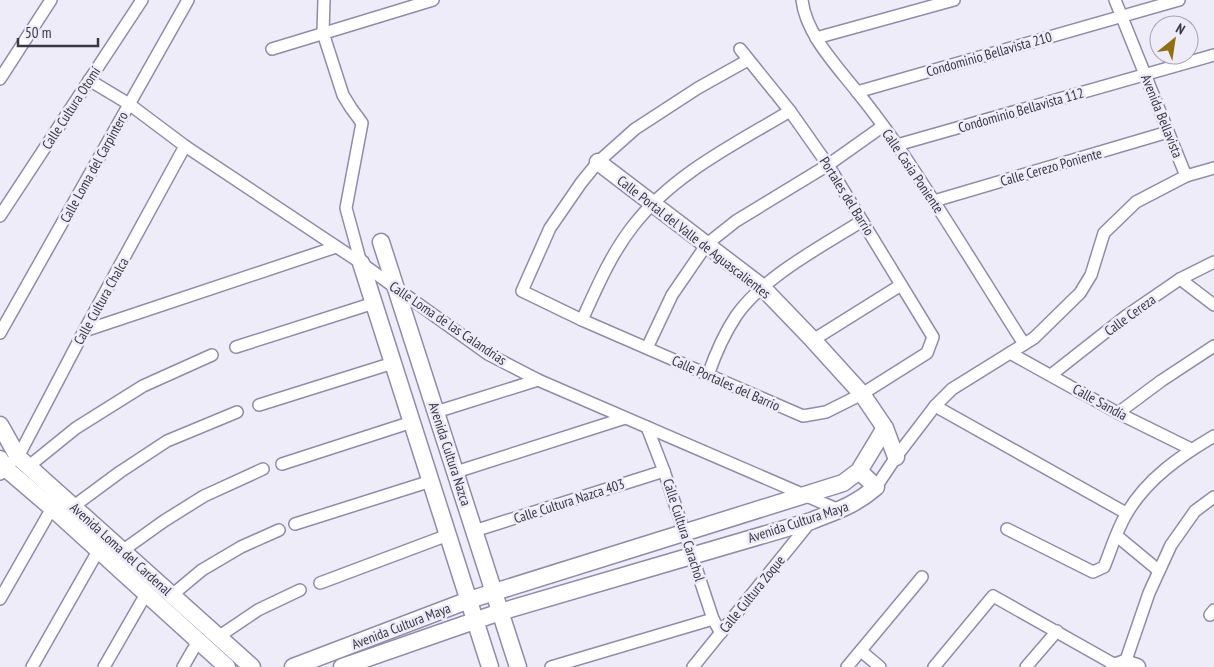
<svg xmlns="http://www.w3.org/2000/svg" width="1214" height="667" viewBox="0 0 1214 667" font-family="'PT Sans Narrow',sans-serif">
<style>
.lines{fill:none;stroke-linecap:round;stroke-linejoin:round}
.street-casing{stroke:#918baa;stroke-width:14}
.secondary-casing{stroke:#918baa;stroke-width:19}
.street{stroke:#fff;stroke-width:11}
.secondary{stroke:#fff;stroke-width:16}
.labels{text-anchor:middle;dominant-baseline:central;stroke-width:5;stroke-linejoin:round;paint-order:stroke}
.street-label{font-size:14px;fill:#393744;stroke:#efecfa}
</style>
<rect width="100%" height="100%" fill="#efecfa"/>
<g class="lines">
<defs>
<g id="street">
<path d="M324,0L323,33L343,95L351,108L362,123L346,208L361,263"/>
<path d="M802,0C806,35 838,67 858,93C872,110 885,128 897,145C941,210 982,278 1024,344"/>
<path d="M1115,0L1186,176"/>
<path d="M816,38L954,0"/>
<path d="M272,49L433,0"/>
<path d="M740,49L790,111L828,165L933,337L927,353L862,394L826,412L803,416L582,320L522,291L550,228L581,183L598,162L635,129L698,88L748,60"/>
<path d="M0,79L51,0"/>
<path d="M89,80L129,104L185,146L361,263L488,354L538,380L839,510"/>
<path d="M857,92L1179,0"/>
<path d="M897,145L1214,55"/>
<path d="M934,201L1168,132"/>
<path d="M0,216L142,0"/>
<path d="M1180,279L1214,305"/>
<path d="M582,320C597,287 611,254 633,226C673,174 735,144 790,111"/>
<path d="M84,331L336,247"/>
<path d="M0,333L188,0"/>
<path d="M813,340L901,285"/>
<path d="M236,347L374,303"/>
<path d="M647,348L672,295L707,244L736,221L828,165L883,126"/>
<path d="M1010,353L1118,413L1191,449"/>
<path d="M708,375C715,355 724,334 736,316C763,277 822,246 862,221"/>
<path d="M1051,375L1126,316L1180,279L1214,262"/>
<path d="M259,405L393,363"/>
<path d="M935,406L1126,513"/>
<path d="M436,412L538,380"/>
<path d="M1118,413L1161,381L1214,346"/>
<path d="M647,427L664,471L713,619L721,633"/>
<path d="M282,464L412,422"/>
<path d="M29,466L76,428L143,386L212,355"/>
<path d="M456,472L625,418"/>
<path d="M0,474L4,467L18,457L84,331L185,146"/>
<path d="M876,487L896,457L935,406L952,389L1034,338L1080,293L1091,275L1104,233L1136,202L1186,176L1214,168"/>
<path d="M74,506L120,472L167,441L237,412"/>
<path d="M295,524L431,481"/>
<path d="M1007,529L1093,572L1104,567C1111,550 1117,529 1127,513C1147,479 1180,456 1214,436"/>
<path d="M474,531L664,471"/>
<path d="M1117,536L1158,570"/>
<path d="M122,551L164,521L204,496L263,469"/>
<path d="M320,583L448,535"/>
<path d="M172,595L202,570L241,547L279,530"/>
<path d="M0,599L52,508"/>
<path d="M1210,615L1214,610"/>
<path d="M218,637L258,610L300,590"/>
<path d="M861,651L880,667"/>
<path d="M1125,663L1149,593L1171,545L1195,511L1214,497"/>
<path d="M32,667L98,551"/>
<path d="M104,667L146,594"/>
<path d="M183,667L198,641"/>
<path d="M551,667L713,619"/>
<path d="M693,667L811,521"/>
<path d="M847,667L922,577"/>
<path d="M934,667L993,596L1119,667"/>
<path d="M1026,667L1057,631"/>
</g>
<g id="secondary">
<path d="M598,162L762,287L813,340L862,394L885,428L896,457"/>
<path d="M381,242L518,667"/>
<path d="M361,263L490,667"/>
<path d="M0,425L18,457L252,667"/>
<path d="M0,459L4,467L52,508L227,667"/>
<path d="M293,667L469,600L843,483L859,471L885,428"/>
<path d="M342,667L500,612L811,521C836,511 854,506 876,487L859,471"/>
<path d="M1114,667L1125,663L1137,667"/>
</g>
</defs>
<use href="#street" class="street-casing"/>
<use href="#secondary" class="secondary-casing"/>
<use href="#street" class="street"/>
<use href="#secondary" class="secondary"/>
</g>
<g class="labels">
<g class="street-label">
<text transform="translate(989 54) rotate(-16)">Condominio Bellavista 210</text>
<text transform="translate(71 108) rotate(-57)">Calle Cultura Otomí</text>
<text transform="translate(1021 110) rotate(-16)">Condominio Bellavista 112</text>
<text transform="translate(1162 116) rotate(68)">Avenida Bellavista</text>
<text transform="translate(94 167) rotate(-61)">Calle Loma del Carpintero</text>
<text transform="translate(1051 167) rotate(-16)">Calle Cerezo Poniente</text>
<text transform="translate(913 171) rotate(56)">Calle Casia Poniente</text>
<text transform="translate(847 196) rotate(58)">Portales del Barrio</text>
<text transform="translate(694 237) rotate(38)">Calle Portal del Valle de Aguascalientes</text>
<text transform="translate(101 301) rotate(-61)">Calle Cultura Chalca</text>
<text transform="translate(1130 315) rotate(-36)">Calle Cereza</text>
<text transform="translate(448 323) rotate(34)">Calle Loma de las Calandrias</text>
<text transform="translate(726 383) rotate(24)">Calle Portales del Barrio</text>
<text transform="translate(1100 402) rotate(29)">Calle Sandía</text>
<text transform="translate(450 454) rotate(72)">Avenida Cultura Nazca</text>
<text transform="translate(569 501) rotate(-18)">Calle Cultura Nazca 403</text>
<text transform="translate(798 522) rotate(-18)">Avenida Cultura Maya</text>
<text transform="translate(684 530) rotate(72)">Calle Cultura Carachol</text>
<text transform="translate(121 549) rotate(42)">Avenida Loma del Cardenal</text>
<text transform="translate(752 594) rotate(-51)">Calle Cultura Zoque</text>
<text transform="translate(401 626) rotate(-21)">Avenida Cultura Maya</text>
</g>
</g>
<g transform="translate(1174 40) rotate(30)"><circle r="24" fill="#efecfa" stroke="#a6a4b1"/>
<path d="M0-4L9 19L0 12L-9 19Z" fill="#926f15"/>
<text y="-8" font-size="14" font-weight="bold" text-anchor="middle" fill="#393744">N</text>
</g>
<path d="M18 38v8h80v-8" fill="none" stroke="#393744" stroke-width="2.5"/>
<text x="25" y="38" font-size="15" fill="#393744" stroke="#efecfa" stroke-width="4" paint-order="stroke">50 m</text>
</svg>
